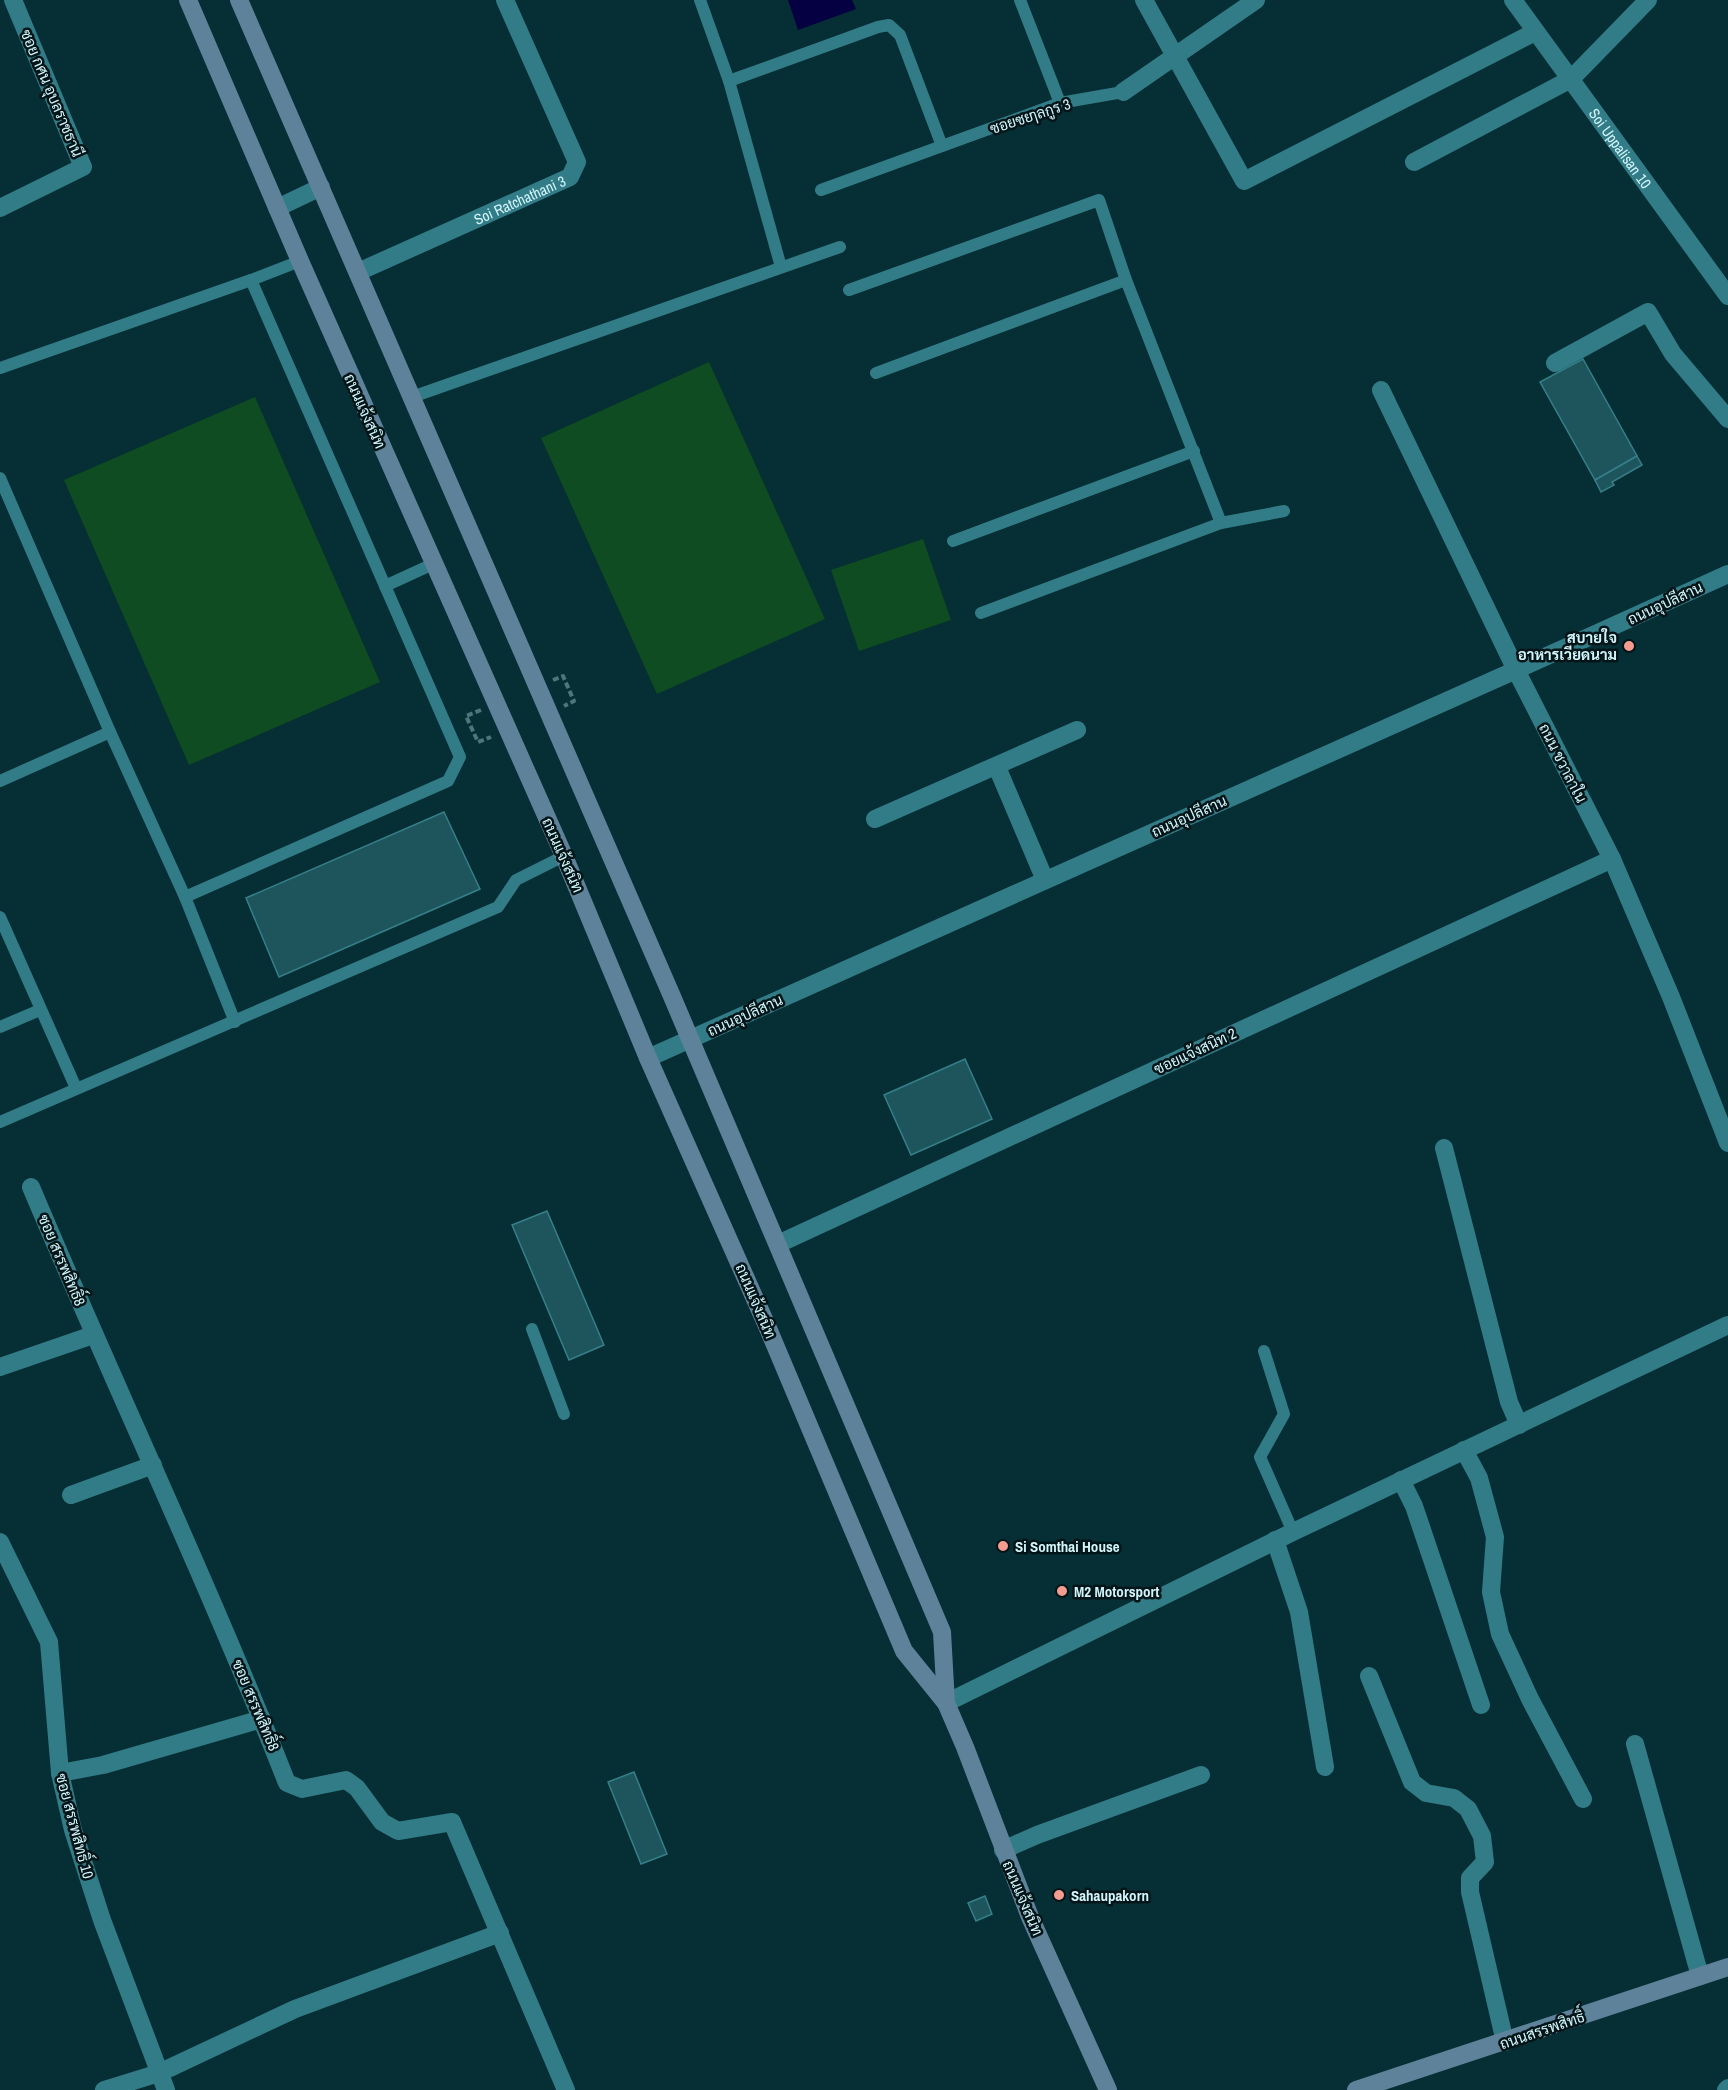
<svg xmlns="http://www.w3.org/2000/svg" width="1728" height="2090" viewBox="0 0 1728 2090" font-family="'Archivo Narrow',Sarabun,sans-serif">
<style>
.garden{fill:#0f4c21}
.water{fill:#040041}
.building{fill:#1e555d;stroke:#357f8a;stroke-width:1.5}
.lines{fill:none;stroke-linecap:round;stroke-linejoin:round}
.path{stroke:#4d757a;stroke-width:4;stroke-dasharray:6 3;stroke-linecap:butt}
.service{stroke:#327c87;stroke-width:12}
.minor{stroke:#327c87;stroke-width:18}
.tertiary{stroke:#327c87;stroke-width:18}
.secondary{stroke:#5e8299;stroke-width:18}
.poi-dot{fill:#f59c90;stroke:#011518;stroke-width:2}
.labels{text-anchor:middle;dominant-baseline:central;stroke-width:5;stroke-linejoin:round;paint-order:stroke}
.street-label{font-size:15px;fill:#d2f5fb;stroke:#011518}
.poi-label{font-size:15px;font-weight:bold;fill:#d2f5fb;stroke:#011518;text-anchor:start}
</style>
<rect width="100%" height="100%" fill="#052f34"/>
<g class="garden">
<path d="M709,362L825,619L657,694L541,438Z"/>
<path d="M255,397L380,682L189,765L64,480Z"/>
<path d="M923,539L951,620L859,651L831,570Z"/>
</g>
<path class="water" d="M788,0H852L856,9L798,30Z"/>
<g class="building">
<path d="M1583,359L1637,456L1595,480L1540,382Z"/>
<path d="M1637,456L1642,465L1612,482L1614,485L1601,492L1595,480Z"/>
<path d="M444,812L480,889L279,977L246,898Z"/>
<path d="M965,1059L992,1119L911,1155L884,1095Z"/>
<path d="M547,1211L604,1345L569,1360L512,1225Z"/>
<path d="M634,1772L667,1854L641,1864L608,1782Z"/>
<path d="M985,1896L992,1914L976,1921L968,1903Z"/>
</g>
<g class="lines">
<g class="path">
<path d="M553,680L563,676L574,701L564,706"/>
<path d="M481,710L466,716L478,742L491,737"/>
</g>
<g class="service">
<path d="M700,0L729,81L781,267"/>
<path d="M1020,0L1060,103"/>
<path d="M729,81L878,27L889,25L900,35L942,146"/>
<path d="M821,190L1060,103L1123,92"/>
<path d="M849,290L1099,200L1126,280L1221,523"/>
<path d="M0,368L251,280L300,261"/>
<path d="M876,373L1126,280"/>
<path d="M412,397L840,247"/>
<path d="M0,478L110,732L185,897L235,1022"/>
<path d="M953,541L1194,451"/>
<path d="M385,586L433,564"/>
<path d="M981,613L1221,523L1284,511"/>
<path d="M0,781L110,732"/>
<path d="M185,897L448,781L460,757L251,280"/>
<path d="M0,917L76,1088"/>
<path d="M0,1027L40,1010"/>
<path d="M0,1122L498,907L516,880L564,856"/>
<path d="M532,1329L564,1414"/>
<path d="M1264,1351L1284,1414L1260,1457L1293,1532"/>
</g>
<g class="minor">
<path d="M1144,0L1244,181L1535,32"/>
<path id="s1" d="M1513,0L1728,296"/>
<path d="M1123,92L1256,0"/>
<path d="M1414,162L1571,79L1648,0"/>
<path d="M0,208L83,167L13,0"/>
<path id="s2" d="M358,272L570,177L577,162L505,0"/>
<path d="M1555,363L1648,312L1673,354L1728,419"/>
<path d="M1381,390L1516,670L1612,859L1671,997L1728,1143"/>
<path d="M997,767L1045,880"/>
<path d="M875,819L1077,730"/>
<path d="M1444,1148L1509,1402L1519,1425"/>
<path d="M31,1187C115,1387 208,1582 287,1783L302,1789L346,1780L357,1788L382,1822L398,1831L452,1822L566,2090"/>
<path d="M778,1244L1612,859"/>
<path d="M0,1367L93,1335"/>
<path d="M1464,1450L1479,1478L1495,1537L1491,1592L1500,1634L1530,1699L1583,1799"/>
<path d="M1401,1480L1414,1506L1481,1705"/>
<path d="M71,1495L153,1465"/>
<path d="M1275,1540L1299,1612L1325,1767"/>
<path d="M0,1542L49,1642L60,1773L73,1830L102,1920L166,2090"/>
<path d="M1369,1676L1412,1782L1426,1793L1454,1798L1468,1809L1482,1836L1485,1862L1470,1878V1892L1505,2042"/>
<path d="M1635,1744L1700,1976"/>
<path d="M60,1773L103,1765L262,1719"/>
<path d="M1003,1850L1037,1835L1201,1775"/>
<path d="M104,2090L159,2073L295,2009L500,1933"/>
<path d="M1726,2090L1728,2088"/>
</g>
<g class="tertiary">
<path d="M277,208L321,187"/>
<path d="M648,1058L1516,670L1728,574"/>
<path d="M946,1703L1293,1532L1728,1325"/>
</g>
<g class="secondary">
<path d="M188,0L300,261L564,856L648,1058L767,1326L904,1651L946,1703L965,1747L1030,1917L1108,2090"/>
<path d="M239,0L671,994L942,1632L946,1703"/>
<path d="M1356,2090L1728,1967"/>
</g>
</g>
<g class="poi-dot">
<circle cx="1629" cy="646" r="6"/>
<circle cx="1003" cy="1546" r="6"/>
<circle cx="1062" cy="1591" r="6"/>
<circle cx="1059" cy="1895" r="6"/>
</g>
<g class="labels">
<g class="street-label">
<text transform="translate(52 93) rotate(67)">ซอย กศน อุบลราชธานี</text>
<text transform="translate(1030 116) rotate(-18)">ซอยซยๅลกูร 3</text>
<text stroke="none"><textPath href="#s1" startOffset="183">Soi Uppalisan 10</textPath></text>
<text stroke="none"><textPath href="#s2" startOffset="177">Soi Ratchathani 3</textPath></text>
<text transform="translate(365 411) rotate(66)">ถนนแจ้งสนิท</text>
<text transform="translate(1665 603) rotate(-25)">ถนนอุปลีสาน</text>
<text transform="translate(1563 763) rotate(63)">ถนน ชวาลาใน</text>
<text transform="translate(1189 816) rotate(-24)">ถนนอุปลีสาน</text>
<text transform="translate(563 855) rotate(66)">ถนนแจ้งสนิท</text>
<text transform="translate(745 1015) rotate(-24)">ถนนอุปลีสาน</text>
<text transform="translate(1195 1051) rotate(-25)">ซอยแจ้งสนิท 2</text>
<text transform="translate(62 1260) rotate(67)">ซอย สรรพสิทธิ์8</text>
<text transform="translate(756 1301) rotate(67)">ถนนแจ้งสนิท</text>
<text transform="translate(256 1705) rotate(67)">ซอย สรรพสิทธิ์8</text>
<text transform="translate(75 1826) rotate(75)">ซอย สรรพสิทธิ์ 10</text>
<text transform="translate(1023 1898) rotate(67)">ถนนแจ้งสนิท</text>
<text transform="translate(1542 2030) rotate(-19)">ถนนสรรพสิทธิ์</text>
</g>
<g class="poi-label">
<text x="1617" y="637" text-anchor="end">สบายใจ<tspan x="1617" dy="17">อาหารเวียดนาม</tspan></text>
<text x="1015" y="1546">Si Somthai House</text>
<text x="1074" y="1591">M2 Motorsport</text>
<text x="1071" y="1895">Sahaupakorn</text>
</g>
</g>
</svg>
